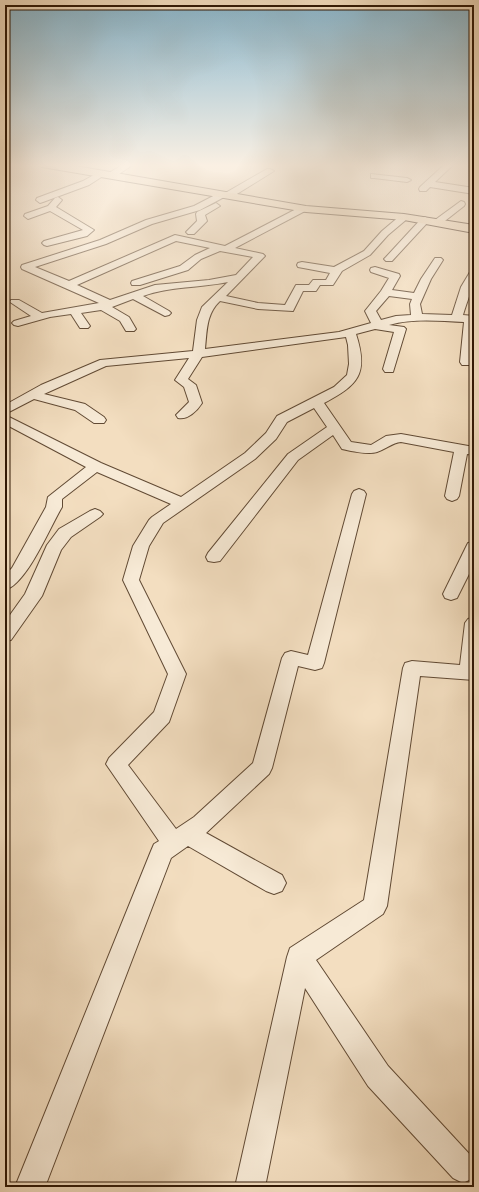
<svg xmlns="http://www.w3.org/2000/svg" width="479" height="1192" viewBox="0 0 479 1192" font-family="'IM FELL French Canon',serif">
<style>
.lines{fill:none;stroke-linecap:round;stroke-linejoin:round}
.minor-casing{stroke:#614a34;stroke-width:2}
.major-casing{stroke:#301805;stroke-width:2}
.minor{fill:#f7ead6;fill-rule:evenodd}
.major{fill:#f3dec0;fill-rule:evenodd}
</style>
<rect width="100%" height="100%" fill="#f3dec0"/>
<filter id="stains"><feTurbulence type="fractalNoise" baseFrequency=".005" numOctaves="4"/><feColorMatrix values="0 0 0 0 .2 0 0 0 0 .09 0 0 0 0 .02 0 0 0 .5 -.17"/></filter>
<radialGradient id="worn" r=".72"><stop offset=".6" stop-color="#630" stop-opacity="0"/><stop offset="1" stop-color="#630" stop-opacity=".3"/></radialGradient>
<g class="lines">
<defs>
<g id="minor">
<path d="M124,164H134L113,178H107V174Z"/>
<path d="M445,164H454L435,182L474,188V194L430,187L426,191H420L419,189L420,187Z"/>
<path d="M466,164H474V167L467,166Z"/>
<path d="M267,169H270L274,171L232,197L226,196L200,210L152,224L106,244L35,267L69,281L175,235L225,246L302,206L305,207L306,209L305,211L235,248L263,254L265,256L226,296L258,303L285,305L296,285H309L313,280H326L330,273L298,267L297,265L298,263L302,262L334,267L364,251L382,231L401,215H407L408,217L407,219L388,235L370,255L342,271L333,285H320L316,291H303L293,311L258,309L220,301C206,314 207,331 205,349L339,332L371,323L365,311L381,291L389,278L371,272L370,270L371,268L375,267L399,274L400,276L392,290L414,293L421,279L435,258H441L443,260L431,279L420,304L422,314L452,315L461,287L470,272L474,271C474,286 467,301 463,315L474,316L472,362L470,365H462L460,362L464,322C440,321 413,318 389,325L404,327L406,329L393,372H385L383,369L394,332L375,329L356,334C369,374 358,385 324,403L351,442L371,445L386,436L401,434L474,447V455L467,454L459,496L457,499L452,501L447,499L445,496L454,452L401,442C392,443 386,449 377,452C368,455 351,451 342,449L333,435L298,460L220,561L214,562L208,561L206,557L208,553L288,454L327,427L314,408L287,422L276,439L255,459L163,523L149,546L139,580L186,674L169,722L128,765L176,829L194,817L253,763L282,658L285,653L291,651L308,655L352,494L354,491L359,489L364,491L366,494L324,663L322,668L315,670L298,666L272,768L269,774L206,833L282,875L286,883L282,891L274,894L266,891L188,846L171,858L45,1187H15L151,851L154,844L159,841L106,764L109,758L154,712L168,674L123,580L133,546L149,520L152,517L171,504L97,472L62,499V507C50,527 27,584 5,590V575L12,568L46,507L48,497L86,467L5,424V415L101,463L181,497L245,453L266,433L277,416L334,387L347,375L349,364L348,345L346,337L202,357L188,379L196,385L202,403C197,411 188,420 178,418L176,415L189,402L184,387L175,380L189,358L106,366L44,394L85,404L104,417L106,420L104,423H94L75,410L34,399L5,414V405L41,385L100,360L193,351L197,320L202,307L228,282C200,288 170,286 143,296L169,311L171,313L169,315L165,316L133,299L112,307L129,317L136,329L134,331H126L120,321L101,310L81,313L90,326L88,328H80L71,314L50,317L18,326L14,325L12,323L14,321L31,316L10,302L11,300H19L42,313L99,303L22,269L21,267L22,265L100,240L146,220L194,206L221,192H227ZM176,241L210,248L195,255L180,266L132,281L131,283L132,285H140L188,270L201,259L220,251L253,257L236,275L209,280L155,285L110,300L77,285ZM389,296L412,299L410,304L411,315L396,316L381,320L376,311Z"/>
<path d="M99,172H105L106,174L89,185L43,202L40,203L36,200L37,198L83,181Z"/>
<path d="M371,174L407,178L411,180L407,182L374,178H371Z"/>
<path d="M58,197L62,200L56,207L94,230L87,236L47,246L44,245L42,243L44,241L83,230L50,211L28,219L24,216L25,214L48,206L55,198Z"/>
<path d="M461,201L464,202L465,204L464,206L441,224H435L433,222L435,220Z"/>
<path d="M216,203L220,206L205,215L207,221L194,234H188L186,232L197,221L196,214L197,212Z"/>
<path d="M425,217L430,220L428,222L392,261H386L384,259L386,257L422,218Z"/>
<path d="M95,509L100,511L103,514L100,517L71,537L61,550L42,596L11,640L5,641V622L25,594L47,545L59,529L90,511Z"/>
<path d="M474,542V564L457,598L451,600L445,598L443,594L466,547L468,543Z"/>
<path d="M474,617V680L420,676L387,906L383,914L316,960L388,1066L473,1158V1178L463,1183L453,1178L368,1086L305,988L265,1187H235L287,957L290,948L364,900L403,668L405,663L412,661L460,665L465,623L468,619Z"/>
</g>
<path id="major" d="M37,164H64L306,206L404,214L474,225V233L404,220L306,212L42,167Z"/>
</defs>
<use href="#minor" class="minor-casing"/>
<use href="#major" class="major-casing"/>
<use href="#minor" class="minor"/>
<use href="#major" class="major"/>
</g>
<linearGradient id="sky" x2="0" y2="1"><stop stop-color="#89b8d0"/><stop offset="0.5" stop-color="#faf0e3"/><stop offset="1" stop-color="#faf0e3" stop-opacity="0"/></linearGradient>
<rect width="479" height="331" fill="url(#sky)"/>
<rect width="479" height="1192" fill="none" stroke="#f3dec0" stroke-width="20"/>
<rect x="6" y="6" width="467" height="1180" fill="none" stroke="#301805" stroke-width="2"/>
<rect x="10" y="10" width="459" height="1172" fill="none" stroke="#301805"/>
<rect width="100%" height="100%" filter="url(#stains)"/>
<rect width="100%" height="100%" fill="url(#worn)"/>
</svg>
